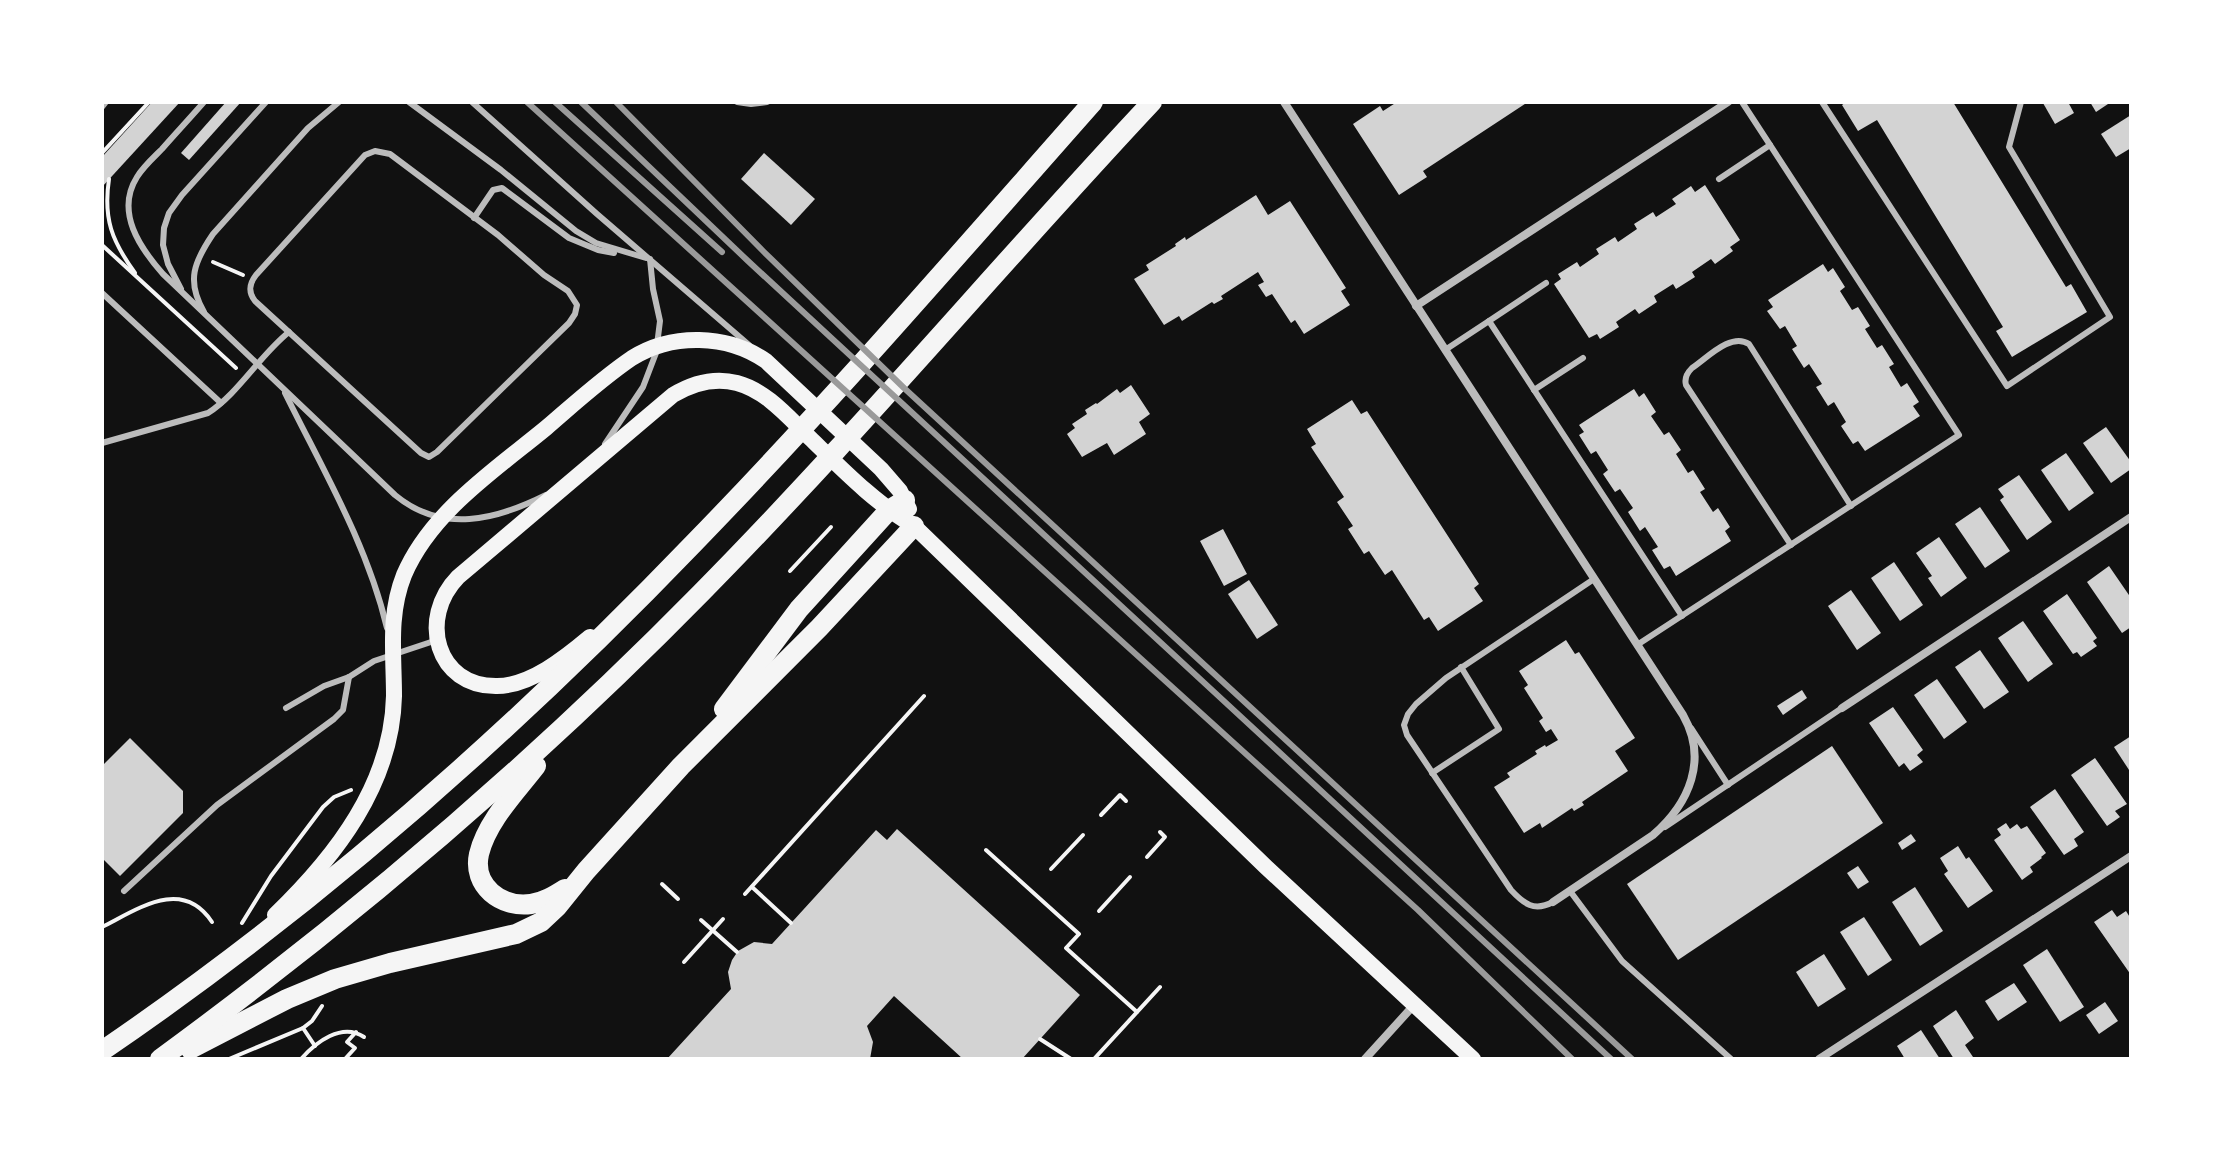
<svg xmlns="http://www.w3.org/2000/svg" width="2233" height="1161" viewBox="0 0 2233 1161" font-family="'Alegreya Sans',sans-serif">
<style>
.building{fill:#d3d3d3}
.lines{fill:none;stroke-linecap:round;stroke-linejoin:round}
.path{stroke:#f5f5f5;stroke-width:4}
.service{stroke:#bcbcbc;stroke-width:6}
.minor{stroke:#bcbcbc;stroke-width:8}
.secondary{stroke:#f5f5f5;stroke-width:16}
.trunk{stroke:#f5f5f5;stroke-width:20}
.rail{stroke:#9a9a9a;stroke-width:6}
</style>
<rect width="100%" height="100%" fill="#111"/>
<g class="building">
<path d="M152,102H180L102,187V157Z"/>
<path d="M226,102H241L189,160L181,153Z"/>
<path d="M1397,102H1528L1423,171L1427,177L1399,195L1353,124L1380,106L1383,111Z"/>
<path d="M1846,102H1953L2066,287L2071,284L2087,312L2012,357L1996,331L2003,327L1877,120L1858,131L1842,105Z"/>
<path d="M2044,102H2068L2074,113L2055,124L2043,103Z"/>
<path d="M2090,102H2111L2096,112Z"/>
<path d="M2131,115V148L2116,157L2101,134Z"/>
<path d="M764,153L815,199L791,225L741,179Z"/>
<path d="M1705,185L1740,240L1730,247L1733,251L1715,264L1711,259L1692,272L1695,277L1676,289L1673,284L1654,296L1657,302L1639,314L1635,309L1616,322L1619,327L1600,339L1597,334L1589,338L1554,284L1561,279L1558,274L1577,262L1580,267L1599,254L1596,249L1615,237L1618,242L1637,229L1634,224L1653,212L1656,217L1676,204L1672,199L1691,186L1695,192Z"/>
<path d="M1256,195L1268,215L1290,201L1346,288L1341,291L1350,305L1304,334L1295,320L1291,323L1272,294L1266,297L1258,285L1264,282L1258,272L1221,296L1223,299L1214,304L1212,302L1182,321L1179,316L1164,325L1134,279L1149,270L1146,265L1176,246L1175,244L1185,237L1186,240Z"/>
<path d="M1823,264L1828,272L1833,268L1845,287L1840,291L1852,310L1858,307L1870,326L1865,329L1877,348L1882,345L1894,364L1889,367L1901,387L1907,383L1919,402L1913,406L1920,416L1865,451L1858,441L1853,444L1841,426L1846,422L1834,402L1828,406L1816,387L1822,384L1809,364L1804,368L1792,349L1797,346L1785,326L1780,329L1767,311L1773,307L1768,300Z"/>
<path d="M1131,385L1150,414L1139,422L1146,434L1114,455L1107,443L1082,457L1067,434L1075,428L1072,424L1087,414L1085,410L1096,403L1097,404L1117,389L1120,393Z"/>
<path d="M1634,389L1639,397L1644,393L1656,412L1651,416L1664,435L1669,432L1681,450L1676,454L1688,473L1693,470L1705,489L1700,492L1713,512L1718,508L1730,527L1725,531L1731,541L1676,576L1670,566L1664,569L1652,550L1658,547L1645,527L1640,531L1628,512L1633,508L1620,489L1615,492L1603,474L1608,470L1596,451L1591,454L1579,435L1584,432L1579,425Z"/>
<path d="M1352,400L1361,414L1367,411L1479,584L1474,588L1483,601L1438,631L1429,617L1424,620L1392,570L1385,575L1369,551L1364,554L1348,529L1353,526L1337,502L1344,497L1311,447L1316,444L1307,429Z"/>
<path d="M2106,427L2131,462V469L2111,483L2083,443Z"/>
<path d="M2066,453L2094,493L2069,511L2041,470Z"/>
<path d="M2019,475L2052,522L2027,540L2000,500L2004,497L1998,489Z"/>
<path d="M1980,507L2010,551L1985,568L1955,524Z"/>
<path d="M1223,529L1247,574L1224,586L1200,541Z"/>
<path d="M1939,537L1967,578L1941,597L1928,578L1932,576L1916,553Z"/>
<path d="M1894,562L1923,605L1900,621L1871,578Z"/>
<path d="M2109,566L2131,598V627L2122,633L2087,582Z"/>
<path d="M1249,580L1278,625L1257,639L1228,594Z"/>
<path d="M1851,590L1881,633L1857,650L1828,606Z"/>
<path d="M2067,594L2097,638L2093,641L2097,646L2081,657L2077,652L2073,654L2043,611Z"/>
<path d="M2023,621L2053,664L2028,682L1998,638Z"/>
<path d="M1566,640L1575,654L1579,652L1635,738L1615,751L1628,771L1582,802L1584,805L1574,811L1572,808L1542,828L1540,823L1524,833L1494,787L1510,777L1507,773L1537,754L1535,751L1545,745L1546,747L1558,740L1551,729L1546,732L1539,721L1543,718L1524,688L1528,685L1519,671Z"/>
<path d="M1980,650L2009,692L1984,709L1955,667Z"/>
<path d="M1937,679L1967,722L1944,739L1914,695Z"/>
<path d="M1802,690L1807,698L1783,715L1777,706Z"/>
<path d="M1893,707L1923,750L1917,755L1923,762L1910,771L1904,763L1899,767L1869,723Z"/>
<path d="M2131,736V773L2114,747Z"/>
<path d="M130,738L183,791V813L120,876L102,858V766Z"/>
<path d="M1832,746L1883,823L1678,960L1627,884Z"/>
<path d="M2095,758L2127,804L2115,811L2120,817L2107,826L2071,775Z"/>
<path d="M2055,789L2084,832L2074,839L2078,846L2064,855L2030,807Z"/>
<path d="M2006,823L2010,829L2017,824L2021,829L2027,826L2046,853L2041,857L2042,858L2030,867L2033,872L2022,880L1994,840L2001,835L1997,829Z"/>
<path d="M897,829L1080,995L1022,1059H963L894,996L867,1026L873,1042L870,1059H667L731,989L728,972L732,960L738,951L754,942L772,944L876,830L887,840Z"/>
<path d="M1911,834L1916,841L1902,850L1898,843Z"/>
<path d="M1958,846L1966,859L1969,857L1993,891L1968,908L1944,874L1948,871L1940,858Z"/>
<path d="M1858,866L1869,882L1858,889L1847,873Z"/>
<path d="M1915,887L1943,931L1920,946L1892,902Z"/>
<path d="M2112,910L2117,917L2126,911L2131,919V975L2094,922Z"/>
<path d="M1864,917L1892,960L1868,976L1840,932Z"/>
<path d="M2047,949L2084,1007L2060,1022L2023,965Z"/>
<path d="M1824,954L1846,989L1818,1007L1796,972Z"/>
<path d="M2014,983L2027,1002L1998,1021L1985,1001Z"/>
<path d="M2105,1002L2118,1021L2099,1034L2086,1015Z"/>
<path d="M1956,1010L1974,1038L1965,1045L1973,1057L1970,1059H1954L1933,1026Z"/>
<path d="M1921,1030L1940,1059H1905L1897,1046Z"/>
</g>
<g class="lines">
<g class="path">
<path d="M102,153L149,102"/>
<path d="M109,179C103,219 112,241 135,273"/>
<path d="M102,245L236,368"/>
<path d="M213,262L243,275"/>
<path d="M790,571L831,527"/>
<path d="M1101,815L1120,795L1126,801"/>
<path d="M986,850L1079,934L1066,948L1137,1012"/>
<path d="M1147,857L1165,837L1160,832"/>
<path d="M1051,869L1083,835"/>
<path d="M662,884L678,899"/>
<path d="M752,887L791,923"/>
<path d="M745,894L924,696"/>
<path d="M1099,911L1130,877"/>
<path d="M701,920L737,952"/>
<path d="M242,923L271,876L323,807L334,797L351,790"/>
<path d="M102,927C138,909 182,877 212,922"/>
<path d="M684,962L723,919"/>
<path d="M303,1028L315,1046"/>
<path d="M1040,1039L1071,1059"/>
<path d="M229,1059L303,1028L312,1021L322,1006"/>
<path d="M301,1059C316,1042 342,1022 364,1037"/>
<path d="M345,1059L355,1048L347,1042L356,1032"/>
<path d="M1094,1059L1160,987"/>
</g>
<g class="service">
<path d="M204,102C190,118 176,133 162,149C153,158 143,167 137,177C115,212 140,248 163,274L395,495C442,534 496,520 546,495"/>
<path d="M409,102L501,170L576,231L596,243L646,258"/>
<path d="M472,102L597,214L749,345"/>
<path d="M737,102L751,104L767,102"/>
<path d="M1822,102L2007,386L2110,317L2009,147L2021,102"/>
<path d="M102,107L106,102"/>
<path d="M375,151L390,154L498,235L544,275L568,291L577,305L575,314L569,323L437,452L429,457L421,453L255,301C248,292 249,284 256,275L365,155Z"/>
<path d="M1719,179L1770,145"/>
<path d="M474,218L493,190L502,188L569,238L598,250L614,253"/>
<path d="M1546,283L1489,321L1682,616"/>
<path d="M181,289L168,264L163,245L164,228L169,213L182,195L266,102"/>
<path d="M102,293L221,403"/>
<path d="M204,312C186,281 194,262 213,234L308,128L339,102"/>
<path d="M1445,350L1489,321"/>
<path d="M1534,390L1583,358"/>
<path d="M285,393C323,470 367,544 387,628"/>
<path d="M102,443L208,413C238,394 260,355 289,332"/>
<path d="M605,444L643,387L656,353L660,321L653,289L650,259"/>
<path d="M1791,545L1686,385C1684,378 1687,373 1692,368C1707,358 1731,332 1749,344L1851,506"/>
<path d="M1637,645L1959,435L1742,102"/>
<path d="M286,708L324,686L349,677L374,661L437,640"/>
<path d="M1691,728L1728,785"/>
<path d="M1432,773L1499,729L1461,667"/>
<path d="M1665,827L1842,708"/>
<path d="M124,891L217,805L334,719L343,710L349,677"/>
<path d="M1570,891L1622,961L1731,1059"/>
<path d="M1553,902C1534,912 1524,904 1511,890L1407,735L1404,725L1408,714L1416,704L1446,678L1594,579"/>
</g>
<g class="minor">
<path d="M1284,102L1683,715C1708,759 1690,803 1653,835L1553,902"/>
<path d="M1416,306L1728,102"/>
<path d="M1842,708L2131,517"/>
<path d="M1365,1059L1414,1005"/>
<path d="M1819,1059L2131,856"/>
</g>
<g class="secondary">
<path d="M590,637C565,658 530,686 497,686C436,687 418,618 458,577L673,395C693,383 714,377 737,383C767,391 789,418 810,438C843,470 875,503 914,526L1266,867L1473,1059"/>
<path d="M275,915C336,856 392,784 394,696C394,654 388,615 404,575C431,512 495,470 546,428C574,404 601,379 632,358C672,333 727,334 766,361L881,469L900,491L909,509"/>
</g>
<g class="trunk">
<path d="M724,709L799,609L889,510L905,500"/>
<path d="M536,766C516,792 487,821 479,854C472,886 501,908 531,904C544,902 554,896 565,889"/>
<path d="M190,1049L287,999L335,979L390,963L516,934L541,922L557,907L586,871L681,766L819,628L914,526"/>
<path d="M102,1051C315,906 516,728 694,543C832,401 962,250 1093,102"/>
<path d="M160,1059C353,918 534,763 701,593C857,435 1000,264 1152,102"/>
</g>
<g class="rail">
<path d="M527,102L1418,910L1572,1059"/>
<path d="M555,102L722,252"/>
<path d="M581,102L748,261L1611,1059"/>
<path d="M616,102L764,252L904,388L1632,1059"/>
</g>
</g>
<rect width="2233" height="1161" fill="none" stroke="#ffffff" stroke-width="208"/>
</svg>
